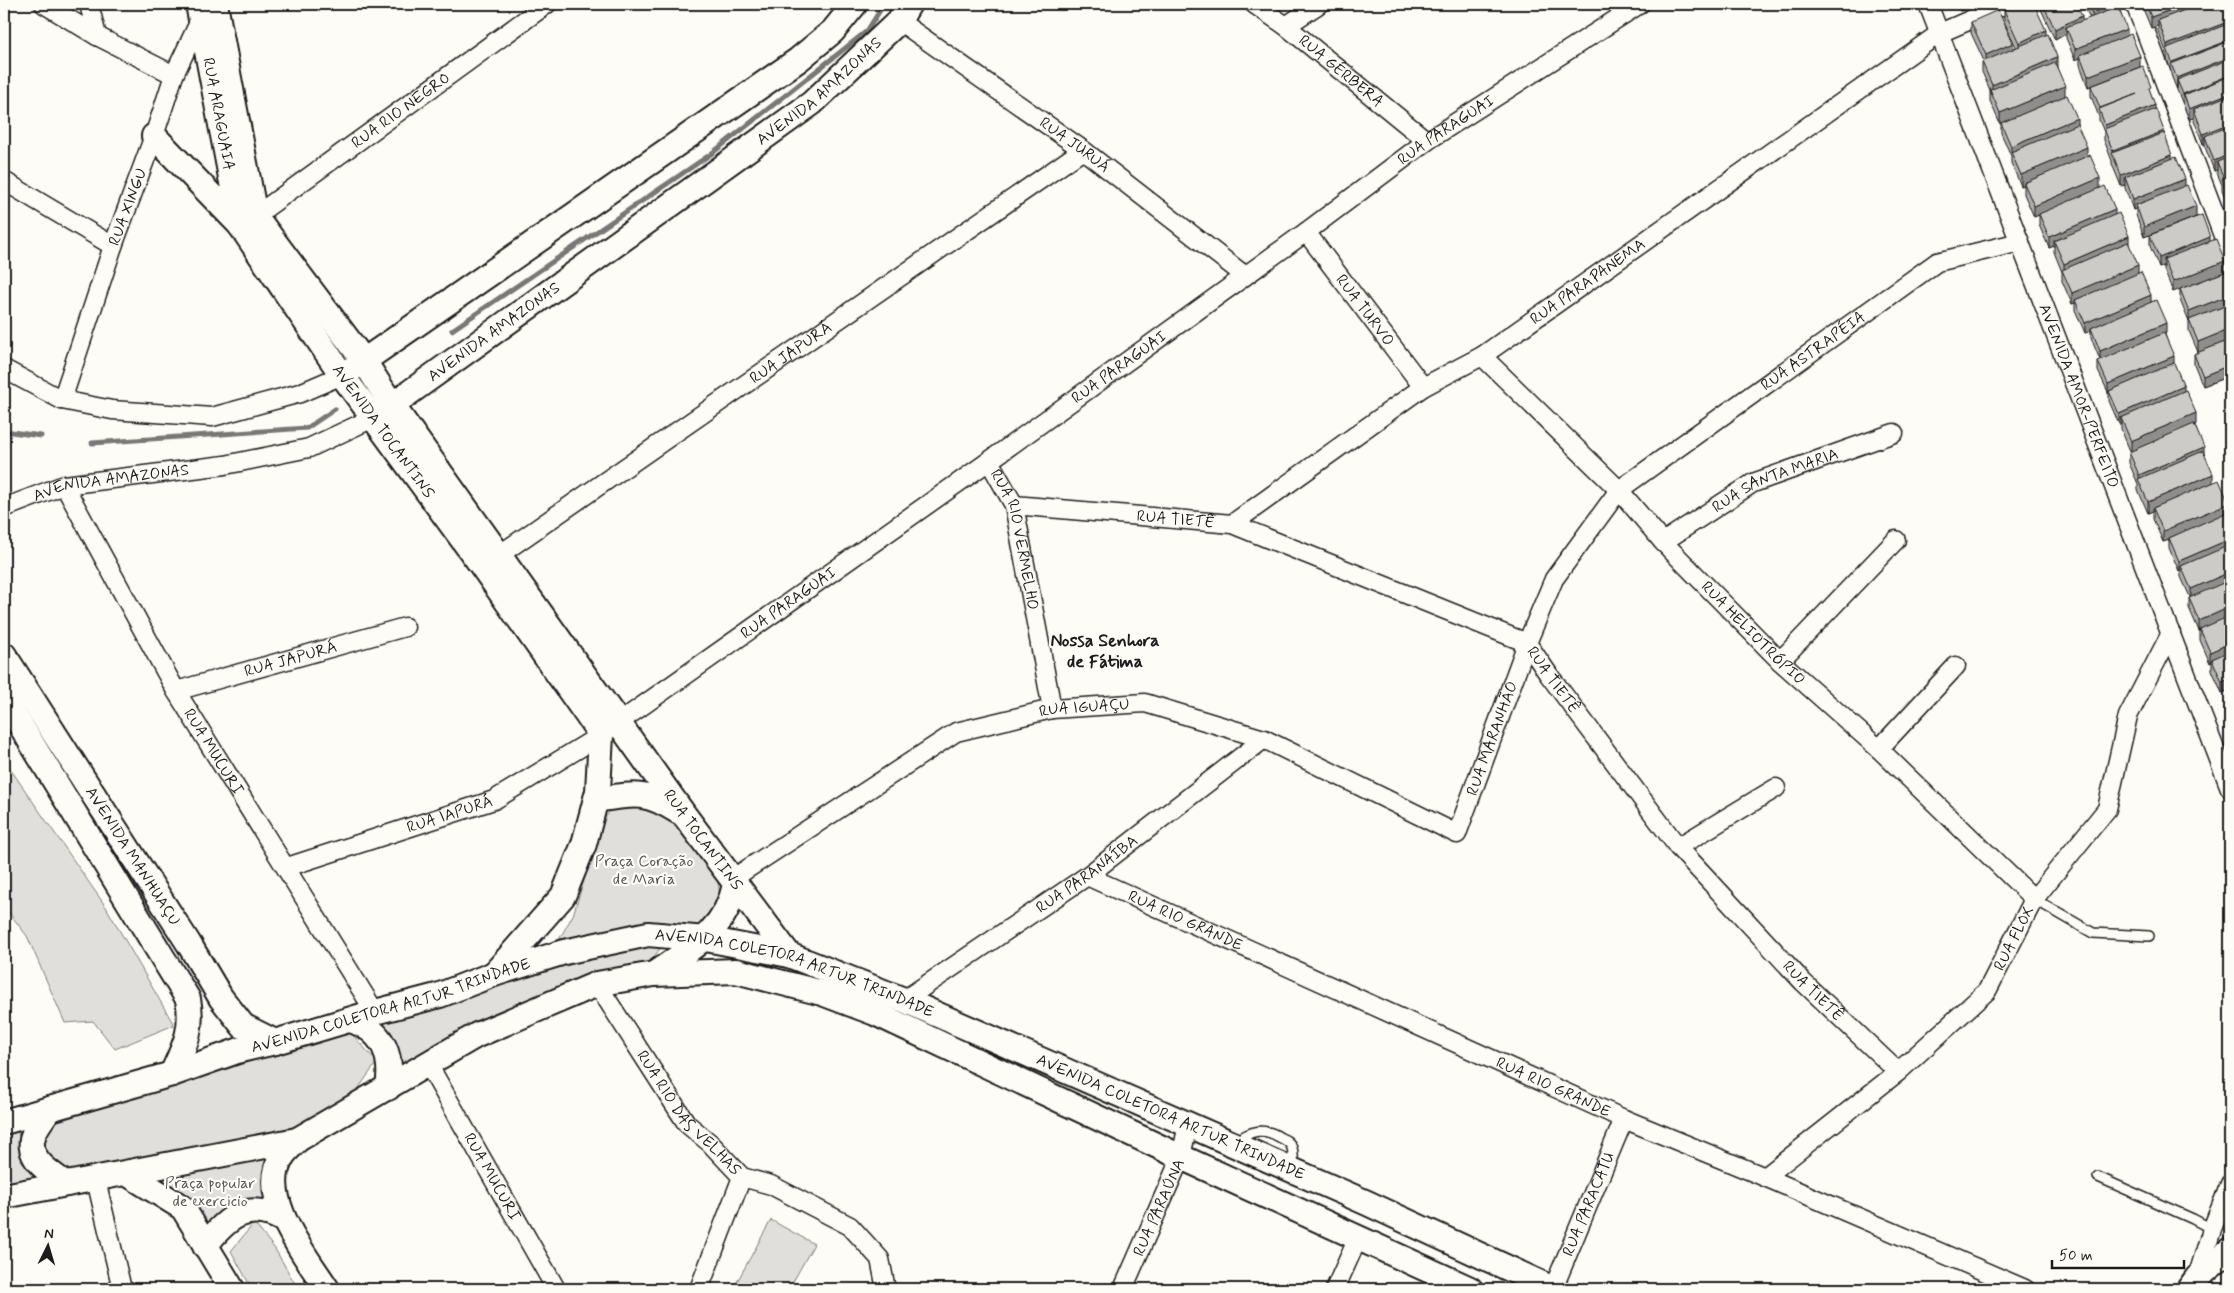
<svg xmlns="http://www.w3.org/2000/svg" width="2234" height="1293" viewBox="0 0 2234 1293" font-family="Mynerve,sans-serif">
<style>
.green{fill:#e0dfdb;stroke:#7e7e7c}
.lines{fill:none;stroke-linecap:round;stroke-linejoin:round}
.stream{stroke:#797876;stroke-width:5}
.lane-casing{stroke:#1c1c1c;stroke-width:12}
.street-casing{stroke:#1c1c1c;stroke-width:21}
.secondary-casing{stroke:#1c1c1c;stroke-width:28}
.lane{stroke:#fdfcf7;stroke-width:9}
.street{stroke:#fdfcf7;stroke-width:18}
.secondary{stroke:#fdfcf7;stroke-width:24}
.wall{fill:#afafac;stroke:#1c1c1c}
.shaded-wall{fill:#8f8e8c;stroke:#1c1c1c}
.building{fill:#cccbc8;stroke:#1c1c1c}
.labels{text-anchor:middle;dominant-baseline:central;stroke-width:4.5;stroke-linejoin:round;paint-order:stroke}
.street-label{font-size:16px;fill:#1c1c1c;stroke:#fdfcf7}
.park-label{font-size:16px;fill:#575655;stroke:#fdfcf7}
.neighbourhood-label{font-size:18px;font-weight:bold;fill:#1c1c1c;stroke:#fdfcf7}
</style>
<rect width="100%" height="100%" fill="#fdfcf7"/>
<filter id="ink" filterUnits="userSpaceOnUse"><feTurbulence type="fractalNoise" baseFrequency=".02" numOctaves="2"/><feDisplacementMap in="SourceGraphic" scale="10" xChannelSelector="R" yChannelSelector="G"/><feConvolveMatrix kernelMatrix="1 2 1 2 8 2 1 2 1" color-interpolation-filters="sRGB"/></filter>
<g filter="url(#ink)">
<g class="green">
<path d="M4,760L106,907L174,1025L115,1049L93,1021L65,1023L27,936L4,906Z"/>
<path d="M639,802L680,824L718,881L720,896L718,904L704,922L697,926L671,924L620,927L557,943L573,915L603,820L612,809Z"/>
<path d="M664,943L651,961L546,991L476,1021L401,1069L377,1021L607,954Z"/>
<path d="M349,1031L377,1062L351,1099L302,1126L75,1176L43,1153L49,1124Z"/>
<path d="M18,1132L25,1162L37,1180L4,1186V1135Z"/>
<path d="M275,1149L266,1205L208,1230L158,1177Z"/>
<path d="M771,1220L814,1244L789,1289H733Z"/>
<path d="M254,1223L275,1249L298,1289H252L231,1251Z"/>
</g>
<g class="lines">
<g class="stream">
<path d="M452,330L711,154L867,31L884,4"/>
<path d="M4,431L41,436"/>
<path d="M92,443L307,428L335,409"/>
</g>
<defs>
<g id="lane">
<path d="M2034,899L2093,933L2149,936"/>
<path d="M1235,1142C1251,1130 1264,1127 1281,1138C1286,1140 1290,1142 1292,1148C1294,1154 1293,1162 1293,1168"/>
<path d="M2098,1177L2193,1219L2212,1229"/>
</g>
<g id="street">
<path d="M44,4L97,36L174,75"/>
<path d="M89,4L97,36"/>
<path id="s1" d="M1254,4L1286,26L1427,141"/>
<path id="s2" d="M1928,4L2230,788"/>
<path d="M2135,4L2230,254"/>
<path id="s3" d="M899,21L1083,150L1244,275"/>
<path d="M1286,26L1319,4"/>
<path d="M4,181L113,246"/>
<path id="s4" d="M255,216L547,4"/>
<path id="s5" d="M1306,232L1423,387"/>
<path id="s6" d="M1482,356L1619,490L1663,542L1780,661L1879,749L2034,899"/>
<path d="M4,369L62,400L112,410L212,417L300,393L342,375"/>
<path id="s7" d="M62,400L113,246L154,136L174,75L203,14"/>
<path id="s8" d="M989,461L1014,505L1052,709"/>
<path id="s9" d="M64,485L176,691L375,1012"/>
<path id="s10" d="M1014,505L1232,524L1527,643L1549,675L1678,847L1803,982L1898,1072"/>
<path id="s11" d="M4,508L64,485L225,465L309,448L373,418"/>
<path id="s12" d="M1232,524L1423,387L1482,356L1940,33L2007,4"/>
<path id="s13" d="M1663,542L1753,483L1894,433"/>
<path id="s14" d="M499,555L1083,150"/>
<path d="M1780,661L1896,540"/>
<path id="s15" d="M176,691L405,627"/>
<path d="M1879,749L1956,666"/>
<path d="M1678,847L1776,788"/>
<path id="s16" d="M287,867L494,800L601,735L989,461L1306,232L1427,141L1640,4"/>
<path id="s17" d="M1087,876L1624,1119L1765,1177L2025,1289"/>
<path id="s18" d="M732,879L956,732L1052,709L1145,703L1264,739L1457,834L1527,643L1554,579L1619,490L1937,262L2020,242"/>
<path id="s19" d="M597,984L687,1124L710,1143L742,1177L771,1185L850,1226L880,1259L886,1289"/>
<path id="s20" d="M904,1000L1087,876L1264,739"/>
<path id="s21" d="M428,1064L556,1289"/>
<path id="s22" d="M1765,1177L1898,1072L1987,991L2034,899L2107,809L2128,716L2171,633"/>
<path d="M96,1180L122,1289"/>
<path d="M2197,1278L2212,1229L2230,1184"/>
<path d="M699,1289L742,1177"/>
<path id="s23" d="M1123,1289L1181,1157L1188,1124"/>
<path d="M1335,1289L1358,1238"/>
<path id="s24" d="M1553,1289L1624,1119"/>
</g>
<g id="secondary">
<path id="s25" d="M198,4L240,225"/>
<path id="s26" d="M215,4L255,216L364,361L392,405L685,816L789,955"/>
<path id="s27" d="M154,136L240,225L342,375L482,566L601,735L598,791L584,844L563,896L494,974"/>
<path d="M352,369L798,60L833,31L855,4"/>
<path id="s28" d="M381,413L812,103L899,21L909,4"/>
<path id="s29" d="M4,655L189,944L221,998L243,1026L275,1042"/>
<path d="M4,698L188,999C194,1030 184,1047 172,1074"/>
<path d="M596,800C634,794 645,790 679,812"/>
<path d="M654,974C690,949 725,932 735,885"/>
<path d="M351,1020C384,1031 393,1056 388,1088"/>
<path d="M49,1109C44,1117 37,1125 34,1133C24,1158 49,1172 66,1184"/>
<path id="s30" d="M4,1122L172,1074L240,1050L275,1042L375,1012L440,995L494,974L564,952L648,934L706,939L789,955L904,1000L1365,1202L1553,1289"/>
<path d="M297,1140C293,1145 285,1151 282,1157C257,1197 306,1256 327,1289"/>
<path d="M128,1174L183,1208L232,1289"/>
<path d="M4,1196L297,1140L477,1035L597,984L654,974L736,971L822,993L875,1013L1181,1157L1470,1289"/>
<path d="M205,1246C227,1217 248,1200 284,1220"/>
<path d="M2189,1289L2197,1278L2230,1250"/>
</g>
</defs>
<use href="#lane" class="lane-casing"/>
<use href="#street" class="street-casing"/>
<use href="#secondary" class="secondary-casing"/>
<use href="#lane" class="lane"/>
<use href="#street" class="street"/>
<use href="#secondary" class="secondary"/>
</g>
<g class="wall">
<path d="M1957,4H1978L1960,11Z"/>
<path d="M2040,4H2076L2082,21L2090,18L2083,4H2120V11L2127,36L2151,95L2155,109L2172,158L2185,186L2196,217L2144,237L2136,215V209L2133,210L2125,188V185L2121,186L2112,164V161L2104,140V132L2099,120V117L2091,96V86L2088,87L2080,65V58L2075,60L2066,38V34L2055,40L2040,7Z"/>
<path d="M2141,4H2188V9L2191,8L2189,4H2226L2230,15V215L2228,208V204L2222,190V185L2217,173V170L2214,171L2205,147V144H2203L2194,120V118L2189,119L2177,90L2171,75V71L2167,59V54L2158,31V26L2151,28Z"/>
<path d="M2004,10L2046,34L2057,68L2065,96L2077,124L2087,156L2100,189L2115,215L2129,245L2138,273L2166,333L2165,334L2174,363L2196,424L2195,425L2213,483L2229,512L2230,511V703L2227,695V691L2222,693L2212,670V662L2210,663L2200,640V631H2199L2189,608V598L2190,597L2181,577V570L2179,571L2169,548V540L2163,542L2153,519V511L2148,513L2138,490V484L2129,463V452L2130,451L2121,429V424H2119L2109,401V394L2098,371V361L2100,360L2091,338V331L2085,333L2075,310V303L2072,304L2062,281V272L2054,252V246L2049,248L2039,225V215L2034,217L2024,194V185L2021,186L2011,163V156L2001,133V123L2000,124L1990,101V90L1982,72V62L1984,61L1971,33V22L2013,49L2016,47L2004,21Z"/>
<path d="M2202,215L2173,292L2164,270V266L2159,268L2150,246V235Z"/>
<path d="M2230,270V392L2227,382V377L2203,386L2194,364V354L2198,352L2189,331V322L2180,300V289Z"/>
<path d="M2230,402V430L2225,414V404Z"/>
</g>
<g class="shaded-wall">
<path d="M1960,4H1978L1960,11Z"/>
<path d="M2112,4H2120V11L2092,24V13Z"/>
<path d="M2188,4V14L2158,20V26L2151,28V17Z"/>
<path d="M2192,4H2208L2192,11Z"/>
<path d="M2082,16V27H2066V34L2055,40V29Z"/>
<path d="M2230,21V31L2167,50V45Z"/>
<path d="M2127,29V40L2080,55V58L2075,60V49Z"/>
<path d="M2046,30V41L2019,54V43Z"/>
<path d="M2230,40V50L2172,67V62Z"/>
<path d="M2013,43V53L1986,66V55Z"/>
<path d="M2140,56V67L2088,87V76Z"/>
<path d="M2057,57V68L1992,95V85Z"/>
<path d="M2230,57V68L2177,80V89V78Z"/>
<path d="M2230,75V86L2184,95L2183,104V94Z"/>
<path d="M2065,86V96L2000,124V113Z"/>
<path d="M2230,93V103L2194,109V118L2189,119V109Z"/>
<path d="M2155,105V116L2105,133V125Z"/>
<path d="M2077,118V129L2011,152V146Z"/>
<path d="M2230,123V134L2205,136V144H2203V134Z"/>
<path d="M2164,131V142L2113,155V151Z"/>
<path d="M2087,147V158L2024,183V185L2021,186V175Z"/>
<path d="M2230,154V165L2217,162V170L2214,171V161Z"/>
<path d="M2172,155V166L2125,177V185L2121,186V175Z"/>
<path d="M2230,173V184L2223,181V176Z"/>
<path d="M2100,178V189L2034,217V206Z"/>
<path d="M2185,179V189L2136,205V209L2133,210V199Z"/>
<path d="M2230,192V203L2228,198L2227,204V193Z"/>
<path d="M2196,206V217L2144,237V227Z"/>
<path d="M2115,209V220L2054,241V246L2049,248V237Z"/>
<path d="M2129,236V247L2064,273V264Z"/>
<path d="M2210,237V248L2164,259V266L2159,268V258Z"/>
<path d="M2225,261V272L2173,292V282Z"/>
<path d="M2138,265V276L2075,300V303L2072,304V293Z"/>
<path d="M2151,295V305L2091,328V331L2085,333V323Z"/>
<path d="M2230,295V306L2189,320V322V311Z"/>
<path d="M2166,323V333L2100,361V351Z"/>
<path d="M2230,329V340L2198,353V342Z"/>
<path d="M2174,356V366L2109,391L2108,394V384Z"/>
<path d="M2230,365V376L2227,371V377L2203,386V376Z"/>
<path d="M2184,386V396L2121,418V424H2119V414Z"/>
<path d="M2196,413V424L2131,452V441Z"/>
<path d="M2204,447V458L2139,481V475Z"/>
<path d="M2213,474V485L2153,508V511L2148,513V502Z"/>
<path d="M2229,503V514L2169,538V540L2163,542V531Z"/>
<path d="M2230,539V549L2181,566V570L2179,571V561Z"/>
<path d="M2230,572V583L2191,600V589Z"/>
<path d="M2230,607V618L2200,629V631H2199V621Z"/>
<path d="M2230,643V654L2212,659V661L2210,663V652Z"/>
<path d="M2230,679V689L2227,685V691L2222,693V682Z"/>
</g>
<g class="building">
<path d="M2018,4H2034L2046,30L2019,43L2004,10Z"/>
<path d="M2043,4H2076L2082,16L2055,29Z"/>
<path d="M2088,4H2112L2092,13Z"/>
<path d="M2146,4H2187L2151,17Z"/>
<path d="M2201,4H2226L2230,15V21L2167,45L2158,20Z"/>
<path d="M2118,7L2127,29L2075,49L2066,27Z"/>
<path d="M1998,10L2013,43L1986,55L1971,22Z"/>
<path d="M2230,23V40L2172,62L2167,48Z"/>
<path d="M2048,34L2057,57L1992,85L1982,62Z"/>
<path d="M2131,34L2140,56L2088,76L2080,55Z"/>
<path d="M2230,41V57L2177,78L2171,64Z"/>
<path d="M2230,59V75L2183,94L2177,80Z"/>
<path d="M2055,63L2065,86L2000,113L1990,90Z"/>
<path d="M2143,66L2151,87L2149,88L2155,105L2105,125L2099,109L2137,94L2100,108L2091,86Z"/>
<path d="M2230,76V93L2189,109L2184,95Z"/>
<path d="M2067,95L2077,118L2011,146L2001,123Z"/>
<path d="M2230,95V123L2203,134L2194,109Z"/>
<path d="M2156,109L2164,131L2113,151L2104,129Z"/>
<path d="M2077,124L2087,147L2021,175L2011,152Z"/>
<path d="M2230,126V154L2214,161L2205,136Z"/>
<path d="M2164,133L2172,155L2121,175L2112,153Z"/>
<path d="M2090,155L2100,178L2034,206L2024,183Z"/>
<path d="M2176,157L2185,179L2133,199L2125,177Z"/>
<path d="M2230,157V173L2223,176L2217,162Z"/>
<path d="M2230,176V192L2227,193L2222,179Z"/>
<path d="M2187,185L2196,206L2144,227L2136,205Z"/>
<path d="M2105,186L2115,209L2049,237L2039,214Z"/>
<path d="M2230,197V204L2228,198Z"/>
<path d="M2119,213L2129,236L2064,264L2054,241Z"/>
<path d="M2202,215L2210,237L2159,258L2150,235Z"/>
<path d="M2216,239L2225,261L2173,282L2164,259Z"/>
<path d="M2128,242L2138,265L2072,293L2062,270Z"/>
<path d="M2230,270V295L2189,311L2180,289Z"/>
<path d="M2141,272L2151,295L2085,323L2075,300Z"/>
<path d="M2156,300L2166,323L2100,351L2091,328Z"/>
<path d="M2230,304V329L2198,342L2189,320Z"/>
<path d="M2164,333L2174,356L2108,384L2098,361Z"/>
<path d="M2230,340V365L2203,376L2194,354Z"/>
<path d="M2174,363L2184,386L2119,414L2109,391Z"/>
<path d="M2230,370V381L2227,371Z"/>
<path d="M2186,390L2196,413L2131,441L2121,418Z"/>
<path d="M2230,402V419L2225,404Z"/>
<path d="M2194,424L2204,447L2139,475L2129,452Z"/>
<path d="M2203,451L2213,474L2148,502L2138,479Z"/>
<path d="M2219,480L2229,503L2163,531L2153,508Z"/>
<path d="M2230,511V539L2179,561L2169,538Z"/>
<path d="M2230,545V572L2191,589L2181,566Z"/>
<path d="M2230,580V607L2199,621L2189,598Z"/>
<path d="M2230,616V643L2210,652L2200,629Z"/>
<path d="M2230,651V679L2222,682L2212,659Z"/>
<path d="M2230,683V692L2227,685Z"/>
</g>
</g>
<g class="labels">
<g class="street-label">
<text stroke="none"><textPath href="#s1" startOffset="110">RUA GÉRBERA</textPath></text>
<text stroke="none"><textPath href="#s28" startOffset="544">AVENIDA AMAZONAS</textPath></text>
<text stroke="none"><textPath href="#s4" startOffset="180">RUA RIO NEGRO</textPath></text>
<text stroke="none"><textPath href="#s25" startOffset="112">RUA ARAGUAIA</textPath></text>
<text stroke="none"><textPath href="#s16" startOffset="1382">RUA PARAGUAI</textPath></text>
<text stroke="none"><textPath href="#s3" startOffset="215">RUA JURUÁ</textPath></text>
<text stroke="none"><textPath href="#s7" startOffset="204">RUA XINGU</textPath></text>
<text stroke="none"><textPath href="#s12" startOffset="431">RUA PARAPANEMA</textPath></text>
<text stroke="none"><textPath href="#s5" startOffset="98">RUA TURVO</textPath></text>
<text stroke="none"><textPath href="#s28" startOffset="139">AVENIDA AMAZONAS</textPath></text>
<text stroke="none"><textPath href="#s18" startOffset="1421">RUA ASTRAPÉIA</textPath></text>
<text stroke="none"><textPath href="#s14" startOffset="355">RUA JAPURÁ</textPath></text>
<text stroke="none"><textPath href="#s16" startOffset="978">RUA PARAGUAI</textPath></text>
<text stroke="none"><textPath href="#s2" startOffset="420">AVENIDA AMOR-PERFEITO</textPath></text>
<text stroke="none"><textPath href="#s27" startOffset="375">AVENIDA TOCANTINS</textPath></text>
<text stroke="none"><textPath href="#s13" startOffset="129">RUA SANTA MARIA</textPath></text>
<text stroke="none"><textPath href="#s11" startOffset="111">AVENIDA AMAZONAS</textPath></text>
<text stroke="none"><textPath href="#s10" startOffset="162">RUA TIETÊ</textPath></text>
<text stroke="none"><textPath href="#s8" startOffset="84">RUA RIO VERMELHO</textPath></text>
<text stroke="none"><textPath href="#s16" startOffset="572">RUA PARAGUAI</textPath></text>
<text stroke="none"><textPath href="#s6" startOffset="388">RUA HELIOTRÓPIO</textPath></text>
<text stroke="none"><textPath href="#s15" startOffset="119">RUA JAPURÁ</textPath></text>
<text stroke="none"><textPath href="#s10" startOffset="582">RUA TIETÊ</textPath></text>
<text stroke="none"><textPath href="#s18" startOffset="399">RUA IGUAÇU</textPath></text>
<text stroke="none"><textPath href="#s18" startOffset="901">RUA MARANHÃO</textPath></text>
<text stroke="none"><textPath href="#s9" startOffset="306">RUA MUCURI</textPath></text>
<text stroke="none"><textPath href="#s16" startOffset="171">RUA IAPURÁ</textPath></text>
<text stroke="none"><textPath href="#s26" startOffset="984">RUA TOCANTINS</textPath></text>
<text stroke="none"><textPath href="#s29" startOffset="239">AVENIDA MANHUAÇU</textPath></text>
<text stroke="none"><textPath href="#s20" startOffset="222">RUA PARANAÍBA</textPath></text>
<text stroke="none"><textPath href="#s17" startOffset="108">RUA RIO GRANDE</textPath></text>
<text stroke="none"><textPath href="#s22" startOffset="349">RUA FLOX</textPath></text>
<text stroke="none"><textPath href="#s30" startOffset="824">AVENIDA COLETORA ARTUR TRINDADE</textPath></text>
<text stroke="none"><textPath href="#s10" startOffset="988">RUA TIETÊ</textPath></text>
<text stroke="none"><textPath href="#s30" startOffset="404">AVENIDA COLETORA ARTUR TRINDADE</textPath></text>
<text stroke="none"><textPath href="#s17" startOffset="512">RUA RIO GRANDE</textPath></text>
<text stroke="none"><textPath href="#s19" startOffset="159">RUA RIO DAS VELHAS</textPath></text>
<text stroke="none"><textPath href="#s30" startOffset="1229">AVENIDA COLETORA ARTUR TRINDADE</textPath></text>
<text stroke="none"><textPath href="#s21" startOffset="130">RUA MUCURI</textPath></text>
<text stroke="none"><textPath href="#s24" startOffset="92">RUA PARACATU</textPath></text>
<text stroke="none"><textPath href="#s23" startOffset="89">RUA PARAÚNA</textPath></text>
</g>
<g class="park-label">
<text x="644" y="861">Praça Coração<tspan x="644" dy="18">de Maria</tspan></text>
<text x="210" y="1183">Praça popular<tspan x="210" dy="18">de exercicio</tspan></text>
</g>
<g class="neighbourhood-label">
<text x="1105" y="641">Nossa Senhora<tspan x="1105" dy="21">de Fátima</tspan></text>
</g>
</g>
<rect width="2234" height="1293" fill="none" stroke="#fdfcf7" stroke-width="20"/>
<rect x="10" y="10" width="2214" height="1273" fill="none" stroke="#1c1c1c" stroke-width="2" filter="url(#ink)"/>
<g transform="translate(48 1246) rotate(5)" stroke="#fdfcf7" stroke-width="4" paint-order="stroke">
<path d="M0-4L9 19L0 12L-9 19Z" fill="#1c1c1c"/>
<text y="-8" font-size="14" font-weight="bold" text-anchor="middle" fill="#1c1c1c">N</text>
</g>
<path d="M2052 1260v8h132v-8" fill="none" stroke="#1c1c1c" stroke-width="2.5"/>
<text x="2059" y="1260" font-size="15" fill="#1c1c1c" stroke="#fdfcf7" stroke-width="4" paint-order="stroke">50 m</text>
</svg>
